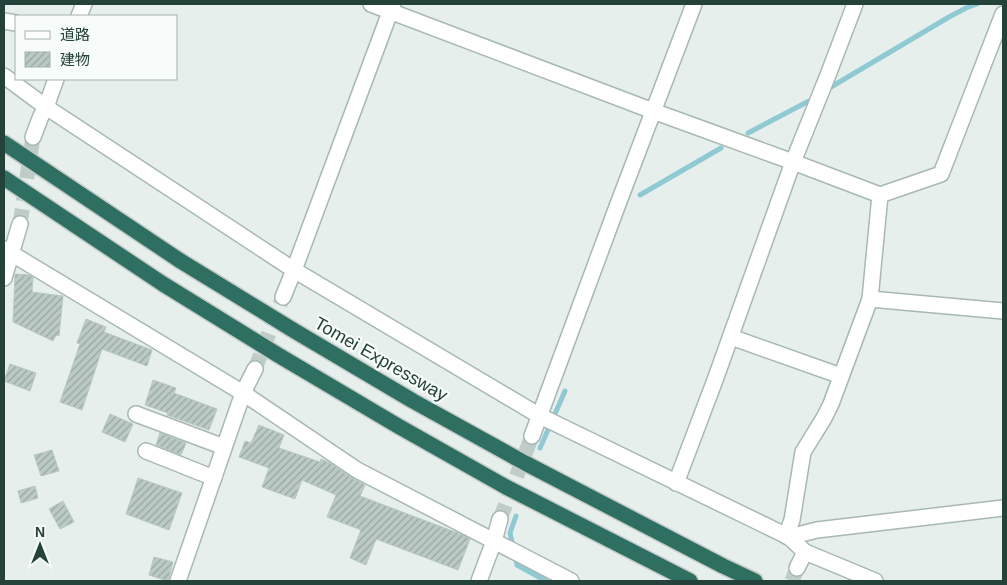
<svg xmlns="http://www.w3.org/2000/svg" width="1007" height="585" viewBox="0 0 1007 585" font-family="Arial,'Noto Sans JP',sans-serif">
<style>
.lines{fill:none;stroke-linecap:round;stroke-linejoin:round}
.stream{stroke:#8ec9d4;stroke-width:5}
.building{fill:url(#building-hatch);stroke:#b8c9c2}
.minor-tunnel{stroke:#bfccc8;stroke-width:15;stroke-dasharray:15 8;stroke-linecap:butt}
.minor-casing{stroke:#a8b8b2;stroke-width:18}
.highway-casing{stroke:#c2cac8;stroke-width:18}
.minor{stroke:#fff;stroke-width:15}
.highway{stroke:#2f6f62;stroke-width:15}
.labels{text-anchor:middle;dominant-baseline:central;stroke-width:4.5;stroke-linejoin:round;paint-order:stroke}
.street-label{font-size:18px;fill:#24423a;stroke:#f7fbf9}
</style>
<defs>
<pattern id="building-hatch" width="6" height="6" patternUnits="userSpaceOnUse" patternTransform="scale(1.25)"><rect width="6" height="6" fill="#bbcac4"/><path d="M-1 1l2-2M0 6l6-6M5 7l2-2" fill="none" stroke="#98a6a0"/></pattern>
</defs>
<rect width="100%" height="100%" fill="#e6efeb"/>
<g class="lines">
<g class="stream">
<path d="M831,87L949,17L966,8L977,4"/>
<path d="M748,133L809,101"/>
<path d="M640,195L721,148"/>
<path d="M540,448L565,391"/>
<path d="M513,546L510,533L516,516"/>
<path d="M515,555L517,565L546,581"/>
</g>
</g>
<g class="building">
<path d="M15,274L29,275L33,277L32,292L63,296L59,336L56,335L53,341L13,322Z"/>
<path d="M86,319L106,327L104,332L152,350L147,366L102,349L82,410L60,402L80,344L77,343Z"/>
<path d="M10,364L36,373L30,391L4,381Z"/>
<path d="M153,380L176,388L174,393L217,409L209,430L167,415L168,413L145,405Z"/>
<path d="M110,414L133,424L125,442L102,432Z"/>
<path d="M259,425L284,435L279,448L320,462L321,459L330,463L352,478L365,485L360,496L463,535L470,539L458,570L376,539L366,565L350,558L361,530L327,517L336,495L302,480L295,499L262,487L269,468L239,457L245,441L251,443Z"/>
<path d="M160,433L186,443L181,455L156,445Z"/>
<path d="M52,450L59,471L41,476L34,455Z"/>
<path d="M138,478L182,493L169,530L126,514Z"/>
<path d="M35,486L38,498L21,503L18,491Z"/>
<path d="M63,501L74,522L60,529L49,509Z"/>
<path d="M154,557L173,562L168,581L149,575Z"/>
</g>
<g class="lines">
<g class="minor-tunnel">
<path d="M20,224L33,137"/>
<path d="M255,369L283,297"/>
<path d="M500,519L532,436"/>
<path d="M792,581L797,568"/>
</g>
<defs>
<g id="minor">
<path d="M371,4L653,111L793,162L880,195L941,174L1003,14"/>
<path d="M79,16L84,4"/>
<path d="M4,21L16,23"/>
<path d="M4,76L46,107L294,270L540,416L789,537L805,552L875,581"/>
<path d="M33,137L41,116L46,107L56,79"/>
<path d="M4,249L243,393L357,470L571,581"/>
<path d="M4,278L20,224"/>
<path d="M283,297L294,270L393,4"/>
<path d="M870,299L1003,311"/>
<path d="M731,337L841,376"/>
<path d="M136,414L224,447"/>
<path d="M532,436L615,212L694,4"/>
<path d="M146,451L214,478"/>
<path d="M676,483L715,380L793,162L828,75L855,4"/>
<path d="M786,536L792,520L803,452L824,418L831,404L870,299L880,195"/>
<path d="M789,537L817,530L1003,508"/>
<path d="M797,568L805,552"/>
<path d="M178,581L243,393L255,369"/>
<path d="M479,581L494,541L500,519"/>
</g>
<g id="highway">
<path d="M4,143L179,260L293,330L413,401L525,463L723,566L755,581"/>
<path d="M4,178L163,284L278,355L398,426L506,487L690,581"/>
</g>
</defs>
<use href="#minor" class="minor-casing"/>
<use href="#highway" class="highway-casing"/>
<use href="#minor" class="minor"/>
<use href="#highway" class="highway"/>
</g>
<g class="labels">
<g class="street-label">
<text transform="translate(381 359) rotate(30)">Tomei Expressway</text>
</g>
</g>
<rect width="1007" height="585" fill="none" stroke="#24423a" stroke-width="10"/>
<rect x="15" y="15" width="162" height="65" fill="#f7fbf9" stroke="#a3b1ad"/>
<rect x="25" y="31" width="25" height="8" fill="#ffffff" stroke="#a3b1ad"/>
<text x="60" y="40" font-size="15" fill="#24423a">道路</text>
<rect x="25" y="52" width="25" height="15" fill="url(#building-hatch)" stroke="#a3b1ad"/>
<text x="60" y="65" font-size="15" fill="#24423a">建物</text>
<g transform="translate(40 545)" stroke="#f7fbf9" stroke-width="4" paint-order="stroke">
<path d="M0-4L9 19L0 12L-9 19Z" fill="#24423a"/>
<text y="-8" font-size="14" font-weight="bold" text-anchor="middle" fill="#24423a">N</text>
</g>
</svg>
